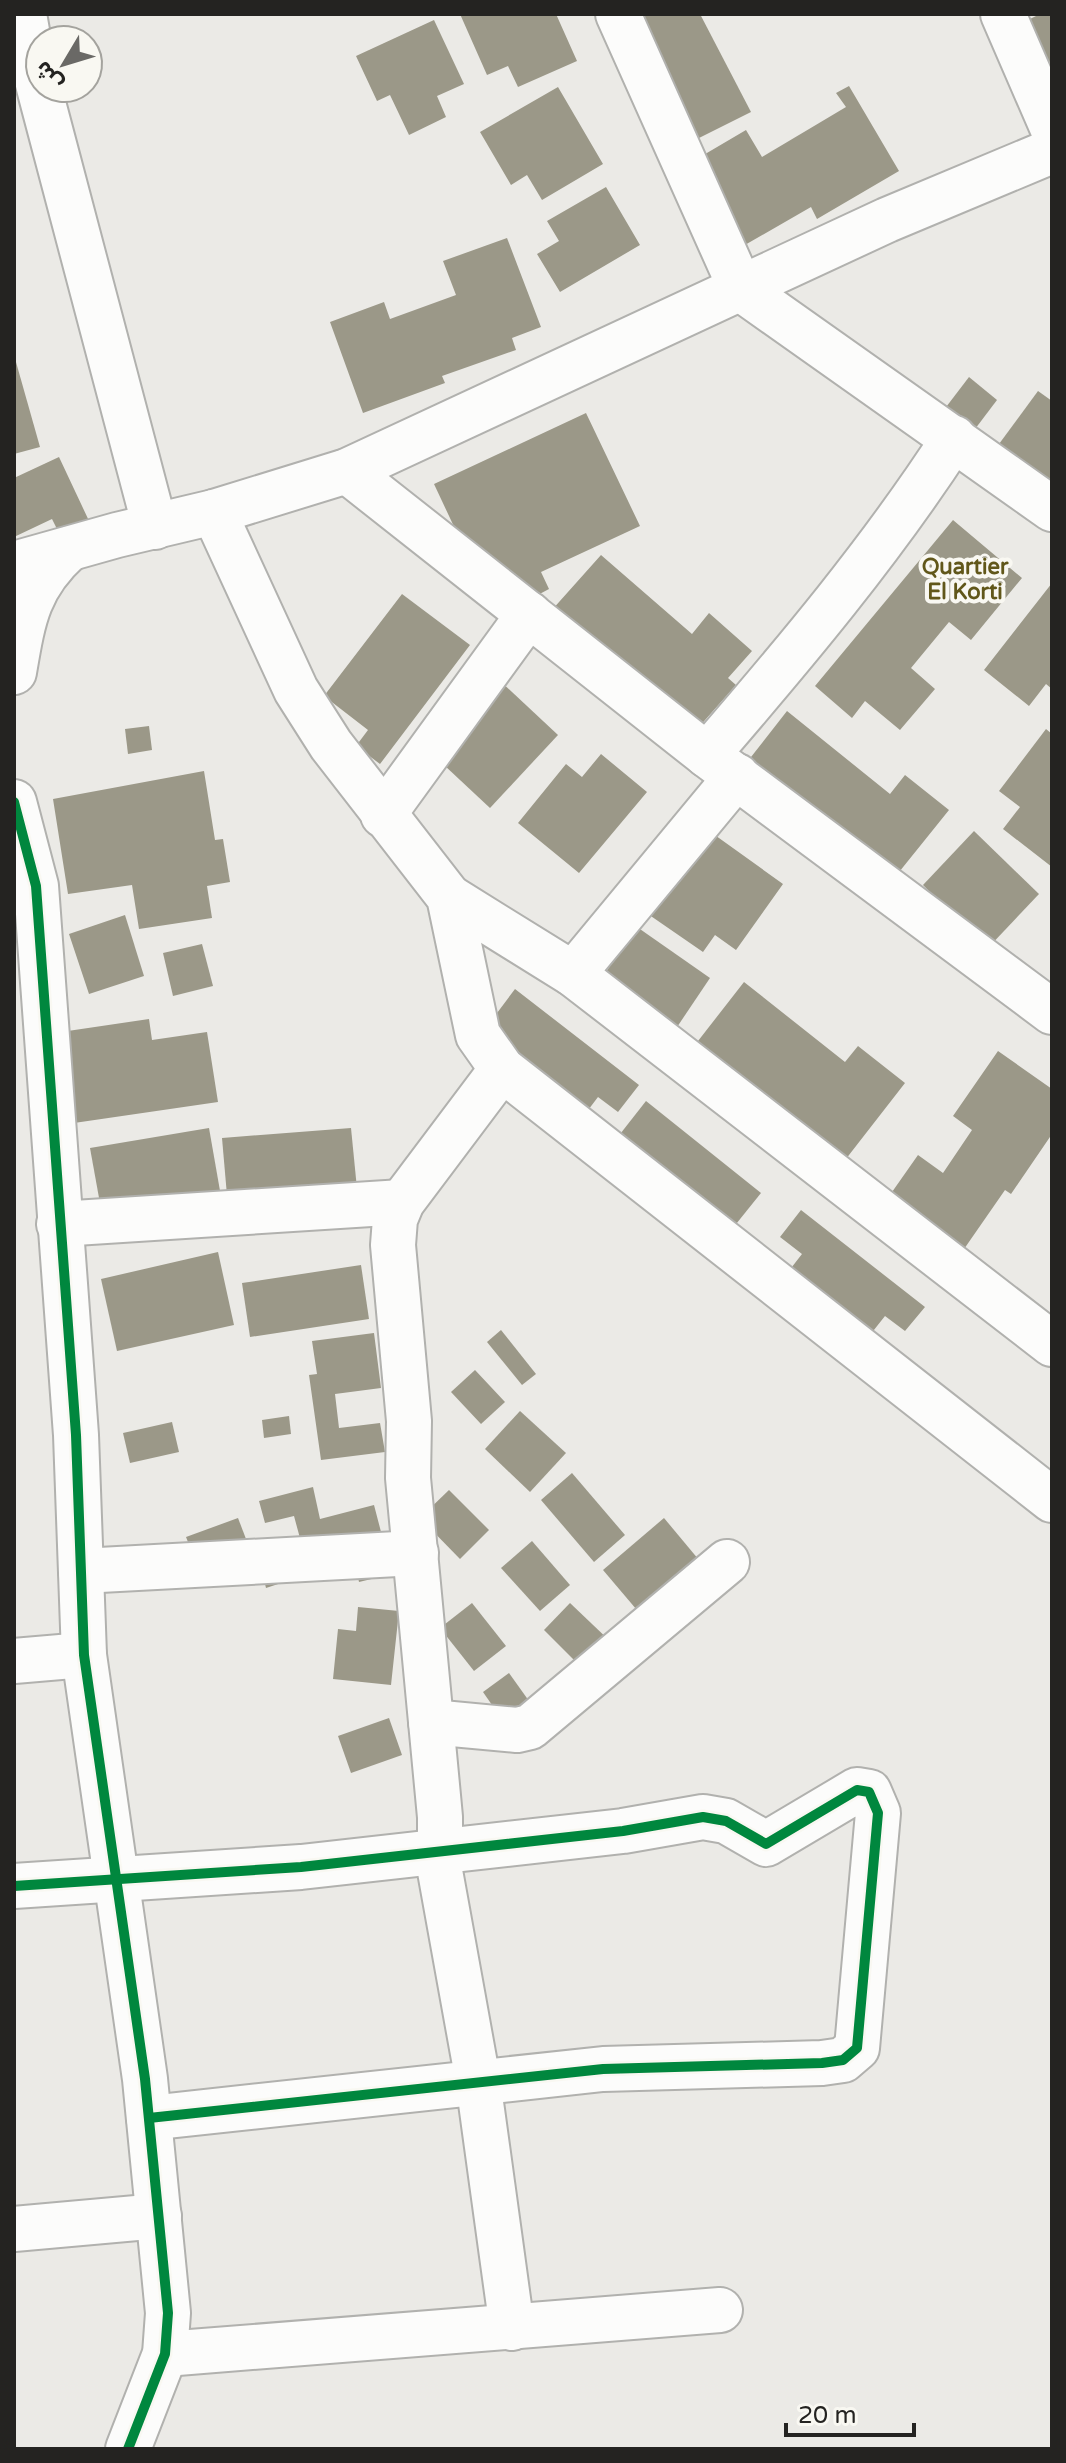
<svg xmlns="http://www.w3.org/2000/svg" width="1066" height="2463" viewBox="0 0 1066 2463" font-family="'Varela Round','Noto Sans Arabic',sans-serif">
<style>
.building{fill:#9b9888}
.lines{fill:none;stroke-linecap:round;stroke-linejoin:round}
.minor-casing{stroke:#b1b1ae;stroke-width:48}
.minor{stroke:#fcfcfb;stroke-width:44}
.cycleway-casing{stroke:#f9f8f2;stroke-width:15}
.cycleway{stroke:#00873e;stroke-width:10}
.labels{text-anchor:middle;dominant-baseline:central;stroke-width:8;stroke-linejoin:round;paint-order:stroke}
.neighbourhood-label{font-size:22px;font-weight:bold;fill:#61571a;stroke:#f9f8f2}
</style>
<rect width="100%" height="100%" fill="#ebeae6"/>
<g class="building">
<path d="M460,14H556L577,61L518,87L508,66L487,75Z"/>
<path d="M623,14H700L751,112L683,146Z"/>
<path d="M1040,14H1052V76L1024,22Z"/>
<path d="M434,20L464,84L437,96L446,117L409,135L390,95L377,101L356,56Z"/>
<path d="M849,86L899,171L817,219L811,207L717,261L678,170L746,130L762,157L846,107L836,93Z"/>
<path d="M558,87L603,164L542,200L527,175L511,185L480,132Z"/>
<path d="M606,187L640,245L560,292L537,254L559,241L547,221Z"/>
<path d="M507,238L541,327L512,338L516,350L442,376L445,383L363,413L330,322L384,302L390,319L456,295L443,261Z"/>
<path d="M14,355L40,447L14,454Z"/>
<path d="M969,377L997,400L969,437L940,415Z"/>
<path d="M1038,391L1052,401V512L985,463Z"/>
<path d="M586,413L640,526L541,572L549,589L534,597L551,611L601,555L692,634L709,613L752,651L728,678L736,685L683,745L495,614L434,484Z"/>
<path d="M59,457L90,523L61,537L52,519L14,537V478Z"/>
<path d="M953,520L1022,578L971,640L949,622L911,668L935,689L900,730L865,701L852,718L815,686Z"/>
<path d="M1052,583V689L1046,684L1029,706L984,670Z"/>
<path d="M402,594L470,645L380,764L356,746L368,730L324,696Z"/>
<path d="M497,678L558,735L490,808L429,751Z"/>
<path d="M787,711L890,794L905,775L949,810L883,892L733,780Z"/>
<path d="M149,726L152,750L128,754L125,729Z"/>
<path d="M1046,729L1052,734V867L1003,829L1020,807L999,791Z"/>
<path d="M601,754L647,792L579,873L518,823L566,764L582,777Z"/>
<path d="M204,771L215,840L223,839L230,882L207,886L212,918L139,929L132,885L68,894L53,799Z"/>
<path d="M705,828L783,884L736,950L715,935L703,952L645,912Z"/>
<path d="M974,831L1039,894L986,950L923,885Z"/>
<path d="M125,915L144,976L89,994L69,934Z"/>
<path d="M637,927L710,978L671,1036L585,1002Z"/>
<path d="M202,944L213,986L173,996L163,953Z"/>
<path d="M744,982L845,1062L858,1046L905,1083L842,1164L691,1050Z"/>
<path d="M515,989L639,1085L618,1112L598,1097L576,1126L485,1029Z"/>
<path d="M149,1019L152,1040L207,1032L218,1102L74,1123L61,1032Z"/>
<path d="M998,1051L1052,1089V1134L1011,1194L1005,1190L946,1275L878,1212L918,1155L943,1173L972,1130L953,1116Z"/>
<path d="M646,1101L761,1193L720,1244L606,1152Z"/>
<path d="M209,1128L223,1208L105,1231L90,1148Z"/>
<path d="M351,1128L359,1209L228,1207L222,1138Z"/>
<path d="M801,1210L925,1307L905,1331L885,1316L862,1345L781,1281L802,1254L780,1237Z"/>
<path d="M218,1252L234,1325L117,1351L101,1279Z"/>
<path d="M361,1265L369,1319L250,1337L242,1283Z"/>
<path d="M501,1330L536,1374L522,1385L487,1342Z"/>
<path d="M374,1333L381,1388L335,1394L339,1428L380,1423L385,1452L321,1460L309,1375L317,1374L312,1341Z"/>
<path d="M475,1370L505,1402L481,1424L451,1392Z"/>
<path d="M520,1411L566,1453L530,1492L485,1449Z"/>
<path d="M289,1416L291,1434L264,1438L262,1420Z"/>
<path d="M172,1422L179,1452L130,1463L123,1433Z"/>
<path d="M572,1473L625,1535L594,1562L541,1500Z"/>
<path d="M313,1487L320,1519L374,1505L392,1574L359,1582L354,1559L266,1588L260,1564L304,1553L294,1516L265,1523L259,1501Z"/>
<path d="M449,1490L489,1530L460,1559L420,1518Z"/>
<path d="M238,1518L251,1552L199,1570L186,1537Z"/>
<path d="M664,1518L704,1566L642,1616L603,1570Z"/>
<path d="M532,1541L570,1585L540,1611L501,1568Z"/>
<path d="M472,1603L506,1646L474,1671L440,1628Z"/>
<path d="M570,1603L613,1644L586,1672L544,1630Z"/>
<path d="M358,1607L399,1611L391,1685L333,1679L338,1629L356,1631Z"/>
<path d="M509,1673L539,1715L512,1734L483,1692Z"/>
<path d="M389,1718L402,1755L351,1773L338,1736Z"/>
</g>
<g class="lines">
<defs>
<g id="minor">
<path d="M24,14L33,65L155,527"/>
<path d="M618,14L741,289L1052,509"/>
<path d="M1003,14L1052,127"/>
<path d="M347,471L707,755L1052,1012"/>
<path d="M214,512L296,690L331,745L449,897L478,1035L502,1069L1052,1500"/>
<path d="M14,564L117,535L214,512L347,471L887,220L1052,151"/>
<path d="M14,672C23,619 28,586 69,549"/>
<path d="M707,755C795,653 881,551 954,438"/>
<path d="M14,802L36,886L76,1435L84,1655L145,2079L168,2313L165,2354L128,2449"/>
<path d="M383,815L529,614"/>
<path d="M449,897L573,974L1052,1344"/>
<path d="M573,974L737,776"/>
<path d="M502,1069L402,1202L395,1219L393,1245L409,1421L408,1478L440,1817V1871L478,2081L512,2328"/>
<path d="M59,1224L402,1202"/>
<path d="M81,1571L416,1553"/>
<path d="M14,1661L84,1655"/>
<path d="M431,1722L517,1730L530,1727L727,1562"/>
<path d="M14,1886L301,1867L623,1831L703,1817L726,1821L766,1844L857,1790L869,1792L878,1813L857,2048L843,2060L822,2063L603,2069L149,2118"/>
<path d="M14,2229L159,2216"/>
<path d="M165,2354L720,2310"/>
</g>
</defs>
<use href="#minor" class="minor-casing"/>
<use href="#minor" class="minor"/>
<defs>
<g id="cycleway">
<path d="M14,802L36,886L76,1435L84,1655L145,2079L168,2313L165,2354L128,2449"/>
<path d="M14,1886L301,1867L623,1831L703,1817L726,1821L766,1844L857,1790L869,1792L878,1813L857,2048L843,2060L822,2063L603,2069L149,2118"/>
</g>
</defs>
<use href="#cycleway" class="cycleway-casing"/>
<use href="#cycleway" class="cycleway"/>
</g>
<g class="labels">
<g class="neighbourhood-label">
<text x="965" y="567">Quartier<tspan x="965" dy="25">El Korti</tspan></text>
</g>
</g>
<rect width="1066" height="2463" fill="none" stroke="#242321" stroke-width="32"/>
<g transform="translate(64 64) rotate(232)"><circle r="38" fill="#f9f8f2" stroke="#a4a39e" stroke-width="2"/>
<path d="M0-6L14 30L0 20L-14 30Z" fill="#6a6966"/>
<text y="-12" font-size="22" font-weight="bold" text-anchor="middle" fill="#242321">ش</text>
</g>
<path d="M786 2423v12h128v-12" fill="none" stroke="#242321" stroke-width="4"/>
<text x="798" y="2423" font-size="24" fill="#242321" stroke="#f9f8f2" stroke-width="6" paint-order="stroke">20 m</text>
</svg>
